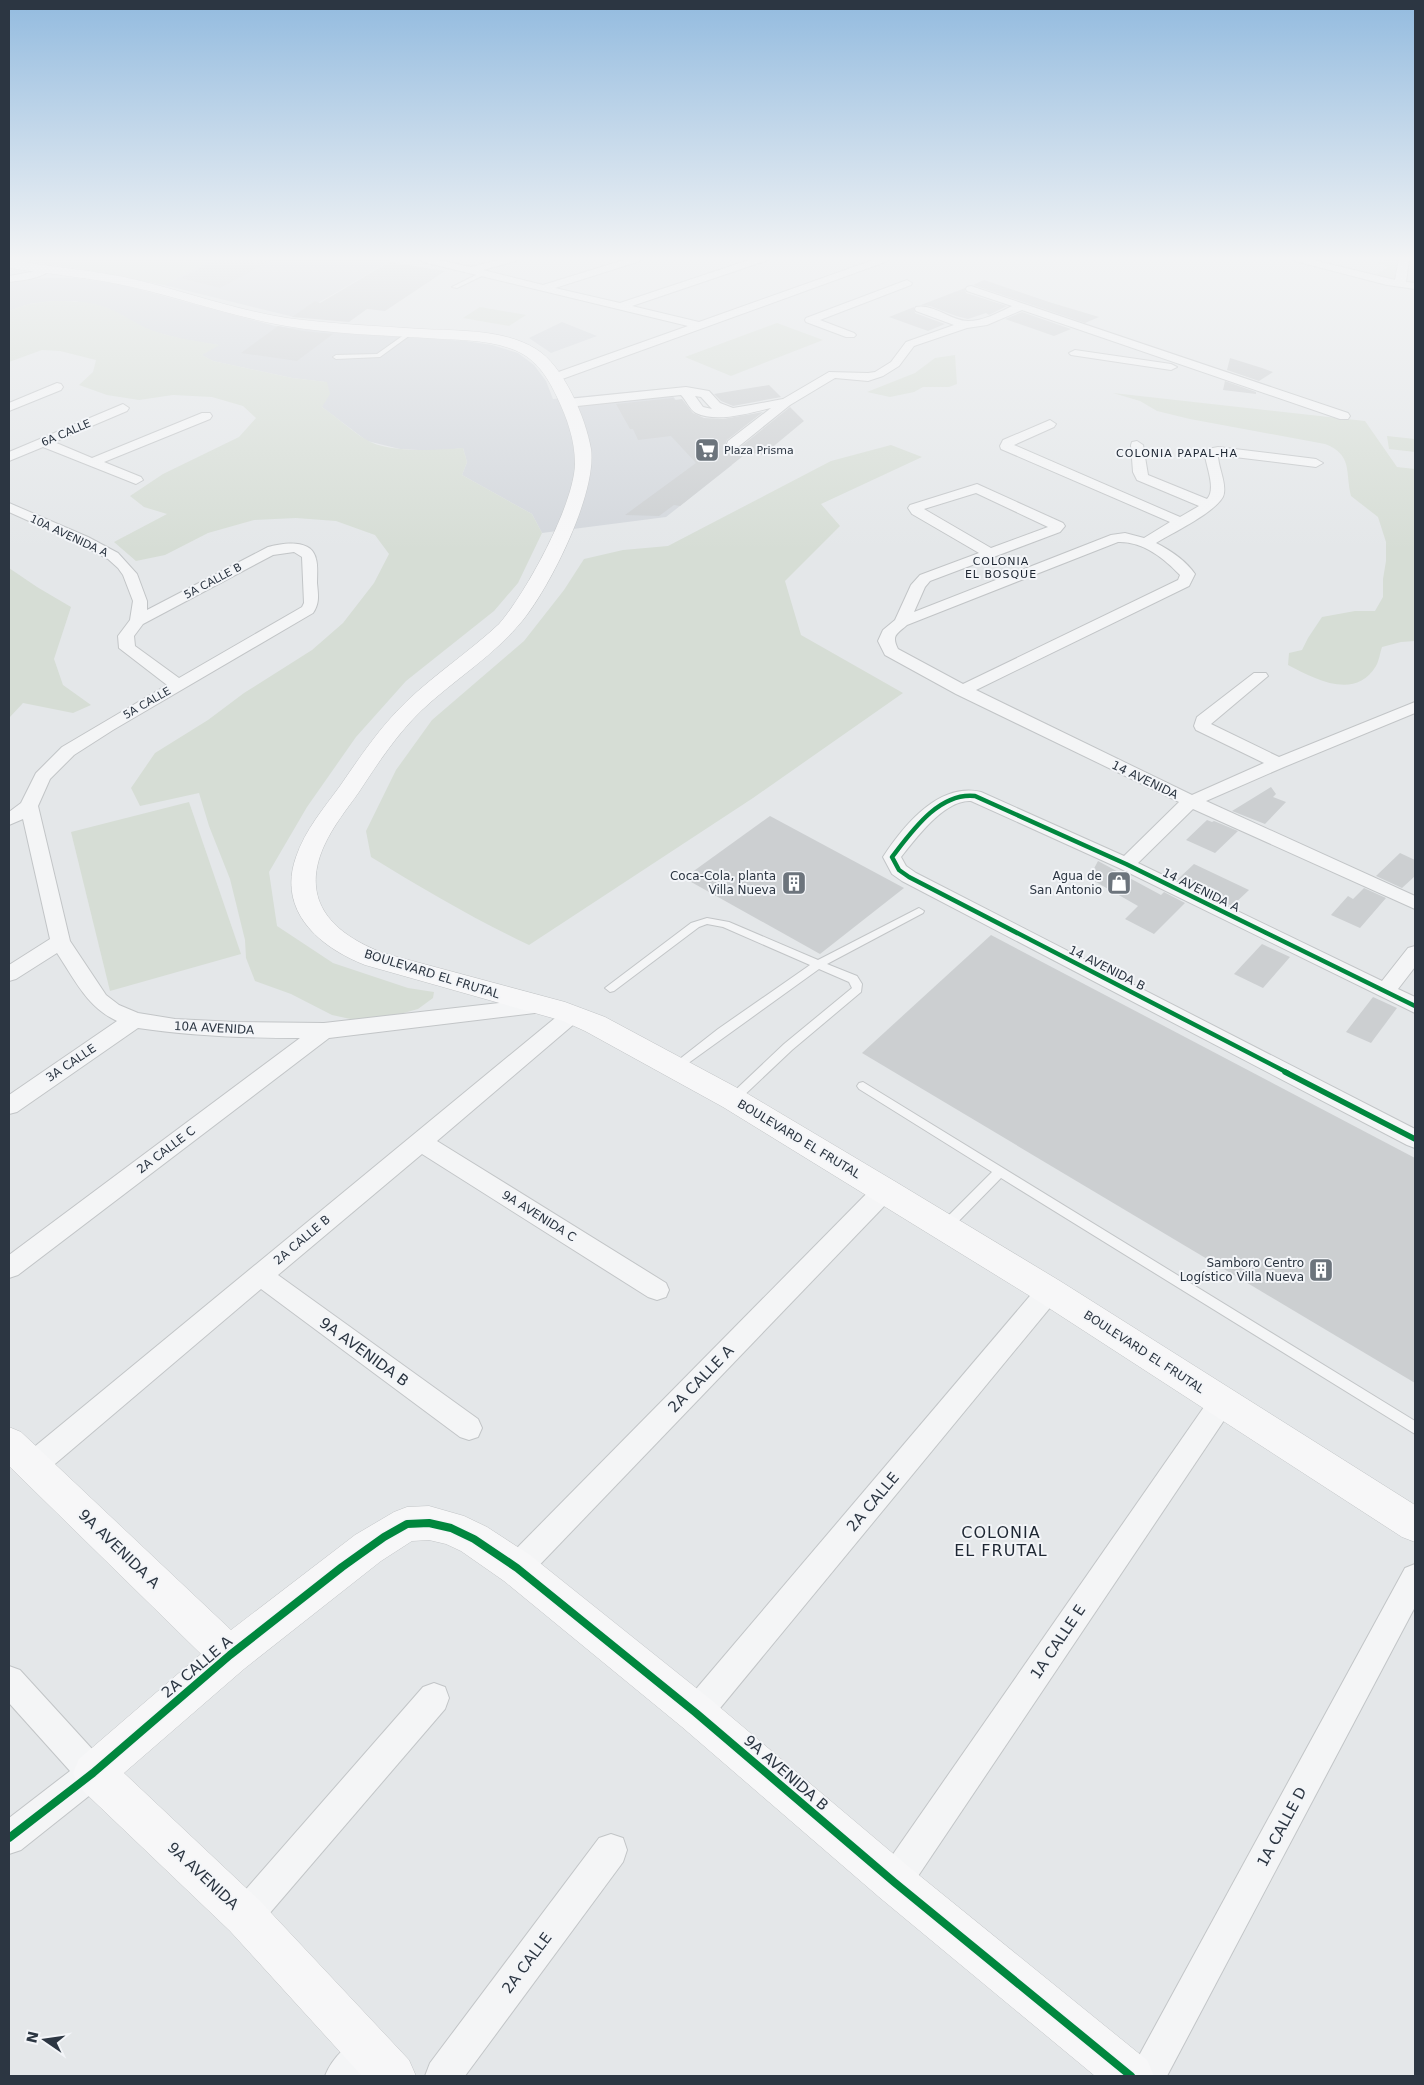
<svg xmlns="http://www.w3.org/2000/svg" width="1424" height="2085" viewBox="0 0 1424 2085" font-family="'DejaVu Sans',sans-serif">
<style>
.built{fill:#d3d7dc}
.green{fill:#d6ddd5}
.building{fill:#cccfd1}
.lines{fill:none;stroke-linecap:round;stroke-linejoin:round}
.lane-casing{stroke:#c2c5c7;stroke-width:2}
.street-casing{stroke:#c2c5c7;stroke-width:2}
.secondary-casing{stroke:#c2c5c7;stroke-width:1}
.primary-casing{stroke:#c1c4c6;stroke-width:1}
.lane{fill:#f4f5f6;fill-rule:evenodd}
.street{fill:#f4f5f6;fill-rule:evenodd}
.secondary{fill:#f7f7f8;fill-rule:evenodd}
.primary{fill:#f7f7f8;fill-rule:evenodd}
.cycleway-far2-casing{stroke:#f3f5f8;stroke-width:7}
.cycleway-far1-casing{stroke:#f3f5f8;stroke-width:9}
.cycleway-casing{stroke:#f3f5f8;stroke-width:11}
.cycleway-far2{stroke:#00873e;stroke-width:4.5}
.cycleway-far1{stroke:#00873e;stroke-width:5.5}
.cycleway{stroke:#00873e;stroke-width:8}
.labels{text-anchor:middle;dominant-baseline:central;stroke-width:4;stroke-linejoin:round;paint-order:stroke}
.far-street-label{font-size:11px;fill:#2c3642;stroke:#f3f5f8}
.far-poi-label{font-size:11px;fill:#2c3642;stroke:#f3f5f8;text-anchor:start}
.far-neighbourhood-label{font-size:11px;letter-spacing:1px;fill:#1e2733;stroke:#f3f5f8}
.street-label{font-size:12px;fill:#2c3642;stroke:#f3f5f8}
.poi-label{font-size:12px;fill:#2c3642;stroke:#f3f5f8;text-anchor:end}
.near-street-label{font-size:15px;fill:#2c3642;stroke:#f3f5f8}
.near-neighbourhood-label{font-size:16px;letter-spacing:1px;fill:#1e2733;stroke:#f3f5f8}
</style>
<rect width="100%" height="100%" fill="#e4e7e9"/>
<g class="built">
<path d="M194,259H381L390,261L294,317L164,285L206,262Z"/>
<path d="M48,278H76L122,285L275,326L338,333L466,341L492,345L518,353L534,365L546,381L553,399L667,388L693,423L732,465L666,517L542,533L532,514L462,475L467,462L463,448L436,451L400,449L367,441L322,407L326,382L292,378L213,361L201,355L218,345L185,340L152,331L76,301H52L29,304L9,311V282Z"/>
<path d="M562,322L597,336L551,353L529,338Z"/>
</g>
<g class="green">
<path d="M33,259H194L207,262L164,285L82,269L28,261Z"/>
<path d="M1386,259H1398L1395,279L1372,276L1389,267L1377,263Z"/>
<path d="M52,301C68,301 86,301 102,306C117,310 135,324 151,330C173,338 196,341 219,345L202,355L213,361L292,378L327,382L330,394L322,407C337,417 350,430 365,439C388,454 437,450 463,448L467,462L462,475L532,514L542,533L518,583L494,611L406,681L356,737L307,807L269,872L277,926L333,963L408,988L434,992L433,998L418,1009L400,1014L355,1020L332,1015L291,994L255,981L246,958L245,940L230,879L209,826L199,793L140,806L131,788L155,753L208,720L244,693L312,650L343,623L374,583L389,554L375,535L336,521L296,518L254,520L208,533L165,555L136,561L114,542L167,514L144,507L130,496L163,474L239,437L256,418L243,406L212,397L173,395L139,400L107,395L79,385L93,372L96,360L60,351L42,350L9,362V311L29,304Z"/>
<path d="M480,307L526,315L509,326L463,318Z"/>
<path d="M777,323L823,340L731,376L685,357Z"/>
<path d="M955,355L957,384L949,387H923L914,392L890,397L867,392L915,373L935,358Z"/>
<path d="M1113,393L1365,421L1397,467L1415,469V641L1401,642L1382,647C1380,653 1379,661 1376,666C1355,701 1315,679 1288,665L1289,653L1302,650L1308,638L1322,617L1355,611H1375L1383,597V579L1386,561V542L1378,517L1351,496C1345,471 1353,455 1325,444L1190,419L1157,411L1140,401Z"/>
<path d="M1387,436L1415,439V452L1389,449Z"/>
<path d="M891,445L922,457L821,504L840,526L785,581L801,635L903,693L753,798L529,945C474,919 423,889 371,857L366,831L396,770L432,720L524,641L564,590L584,559L623,550L668,546L831,461Z"/>
<path d="M9,568L37,587L71,607L54,659L63,685L91,705L73,713L23,703L9,718Z"/>
<path d="M189,802L241,954L110,991L71,832Z"/>
</g>
<g class="building">
<path d="M218,259H274L220,288L181,278Z"/>
<path d="M389,262L445,271L385,311L367,309L349,322L292,317L315,301L320,303Z"/>
<path d="M984,280L1049,302L1099,317L1085,323L973,285Z"/>
<path d="M965,288L966,293L1007,306L989,315L986,313L968,319L956,316L930,306L921,305Z"/>
<path d="M914,307L915,313L945,324L928,331L889,317Z"/>
<path d="M1022,312L1071,329L1054,336L1005,319Z"/>
<path d="M278,326L303,331L333,334L297,361L241,353Z"/>
<path d="M1230,358L1262,368L1273,372L1259,381L1227,370Z"/>
<path d="M1225,381L1256,392V394L1223,390Z"/>
<path d="M769,385L781,397L733,406L721,401L714,394Z"/>
<path d="M673,398L675,400L682,399L693,413L704,418L723,419L763,412L727,440L725,445L728,449L739,448L790,407L804,421L763,455L748,452L680,506L674,505L659,516L625,515L696,463L671,436L638,440L633,429H630L616,404Z"/>
<path d="M1271,787L1276,794L1273,797L1286,802L1265,824L1232,811Z"/>
<path d="M770,816L904,888L820,954L684,878Z"/>
<path d="M1207,820L1212,822L1214,821L1238,831L1215,853L1186,840Z"/>
<path d="M1400,853L1415,860V876L1402,888L1376,876Z"/>
<path d="M1098,861L1161,895L1164,892L1185,903L1154,934L1125,919L1138,906L1089,878Z"/>
<path d="M1194,864L1249,890L1232,906L1177,880Z"/>
<path d="M1364,888L1386,898L1360,928L1331,915L1348,896L1353,899Z"/>
<path d="M991,935L1415,1158V1383L862,1053Z"/>
<path d="M1262,944L1290,957L1263,988L1234,974Z"/>
<path d="M1373,997L1397,1008L1371,1043L1346,1032Z"/>
</g>
<g class="lines">
<defs>
<g id="lane">
<path d="M484,271L486,274L457,288L452,287Z"/>
<path d="M408,332L413,333L380,357L336,359L333,357L336,355L377,354Z"/>
<path d="M919,908L924,911L923,913L827,964L857,976L862,984L861,992L792,1050L737,1102H729L727,1099L729,1096L784,1044L852,988L849,982L819,969L676,1072L670,1068L672,1065L718,1029L810,965L723,927L707,924L699,927L614,991L610,992L605,988L691,923L707,918L729,922L818,960Z"/>
<path d="M863,1082L1415,1421V1434L1001,1178L949,1231L945,1232L941,1231L939,1227L941,1223L992,1172L859,1089L857,1086L859,1083Z"/>
</g>
<g id="street">
<path d="M418,259H434L471,267L502,259H517L516,261L483,270L543,285L627,259H641L640,261L555,288L620,303L752,259H766L765,261L632,306L699,322L876,259H889L888,261L554,382L550,381L548,378L550,375L688,326L423,262Z"/>
<path d="M1294,259H1309L1395,280L1399,259H1409L1406,282L1415,283V289L1387,285L1295,261Z"/>
<path d="M47,266L52,269C41,279 23,280 9,282V276L31,272Z"/>
<path d="M907,280L912,283L911,285L820,320L854,333L856,335L854,337H846L806,322L805,320L806,318Z"/>
<path d="M971,286L1348,413L1350,416L1348,419H1340L1022,310L987,325L967,328L914,346L899,366L883,376L868,381L835,378L790,405L738,447H728L727,444L728,441L771,408C749,413 717,423 696,413C690,410 686,400 681,395L568,407L562,403L568,399L686,387L709,391L720,403L733,408L751,405L783,399L829,372L868,373L875,372L891,362L906,342L954,325L916,311L915,309L916,307C933,303 951,321 968,321C983,321 998,313 1012,306L967,291L966,289L967,287ZM695,396L701,397L712,409L703,407Z"/>
<path d="M1075,350L1171,364L1177,367L1171,370L1071,355L1069,353Z"/>
<path d="M57,383L61,384L63,387L61,390L9,411V403Z"/>
<path d="M123,404L129,408L127,411L54,442L92,458L202,413H210L212,416L210,419L104,462L141,477L143,480L136,484L43,447L9,461V452Z"/>
<path d="M1050,420L1056,424L1054,427L1014,445L1180,517L1199,506L1137,480L1133,472L1131,445L1132,442L1137,441L1143,445L1148,475L1207,499C1216,490 1207,468 1205,456L1208,449L1218,447L1316,459L1323,463L1316,467L1218,455C1218,467 1226,481 1224,493C1223,509 1170,534 1156,543C1170,550 1186,561 1195,574L1189,586L976,690L1192,795L1264,763L1196,730L1194,726L1197,717L1254,673H1266L1268,676L1211,724L1279,757L1415,702V713L1284,767L1206,801L1415,896V909L1193,809L1138,863L1382,981L1408,948L1415,946V967L1398,989L1415,997V1013L1119,868L971,801C945,799 916,838 901,857L906,866L916,873L1415,1129V1148L1407,1145L902,881L892,874L883,857C904,825 939,782 981,792L1124,856L1179,802L956,694L885,655L878,641L883,630L895,620L911,585L920,575L979,553L912,514L908,508L910,505L977,484L1063,523L1065,526L1060,532L930,581L925,587L914,612L1111,535L1125,533L1144,538L1170,522L1001,449L1000,446L1003,440ZM976,493L1048,527L991,548L924,509ZM1118,542C1142,541 1164,558 1180,575L1178,580L963,684L898,649C891,635 897,634 907,625Z"/>
<path d="M9,503L88,537L118,553L137,574L147,601V610L268,547C282,543 312,538 316,559C318,566 317,575 317,583C318,594 320,603 313,613L113,730L74,755L50,779L38,806L70,941L106,995L119,1005L138,1013L175,1019L235,1022L324,1023L543,998L550,1000L553,1005L550,1010L543,1012L329,1038L18,1275L9,1278V1255L300,1038C245,1038 192,1036 138,1028L17,1112L9,1114V1095L117,1021C87,1007 75,980 57,953L16,979L9,981V965L50,939L23,819L9,825V812L21,803L36,773L62,747L167,685L119,648L118,636L130,620L133,601L123,575L118,568L108,559L78,543L9,512ZM294,552L302,557L304,603L302,607L179,678L135,646L134,636L143,624L273,555Z"/>
<path d="M573,1007L580,1009L583,1014L580,1019L437,1141L666,1283L669,1290L666,1297L657,1300L648,1297L422,1154L278,1275L478,1419L482,1428L478,1437L469,1440L460,1437L261,1289L42,1475L32,1479L22,1475L18,1466L22,1457L566,1009Z"/>
<path d="M885,1181L893,1183L897,1190L893,1197L527,1578L517,1582L507,1578L503,1568L507,1558L877,1183Z"/>
<path d="M1049,1281L1058,1284L1061,1291L1058,1298L707,1724L696,1728L685,1724L681,1713L685,1702L1040,1284Z"/>
<path d="M1222,1390L1231,1394L1235,1402L1231,1410L906,1894L894,1899L882,1894L877,1882L882,1870L1213,1394Z"/>
<path d="M1415,1564V1607L1167,2076H1130L1135,2063L1405,1568Z"/>
<path d="M9,1666L20,1670L104,1762L109,1773L104,1784L21,1850L9,1854V1818L70,1771L9,1703Z"/>
<path d="M434,1683L445,1687L449,1698L445,1709L257,1928L245,1933L233,1928L228,1916L233,1904L423,1687Z"/>
<path d="M611,1834L623,1838L627,1850L623,1862L465,2076H425L430,2063L599,1838Z"/>
<path d="M370,2032L383,2037L388,2050L383,2063L369,2076H325C332,2057 351,2040 370,2032Z"/>
</g>
<g id="secondary">
<path d="M14,259H32C27,264 16,269 9,267V261Z"/>
<path d="M9,1427L21,1432L231,1630L355,1535L394,1512L407,1507L429,1506L464,1516L487,1527L530,1555L710,1699L909,1867L1147,2060L1154,2076H1095L879,1897L682,1727L504,1581L461,1551L446,1544L429,1540L412,1541L381,1561L244,1669L124,1773L260,1901L409,2060L416,2076H362L230,1931L79,1787L73,1773L79,1759L201,1654L9,1466Z"/>
</g>
<path id="primary" d="M9,260C51,267 95,270 137,280C187,292 236,310 287,318C332,324 377,326 422,329C459,331 504,329 536,349C563,365 586,418 591,449C597,493 551,585 523,620C495,655 455,679 422,710C397,734 378,763 359,792C347,809 333,826 324,846C299,902 334,934 383,953L565,1002L605,1017L743,1091L896,1182L1060,1281L1415,1505V1542L1402,1537L1038,1301L723,1107L585,1031L563,1021L365,965C319,947 277,911 296,857C305,830 324,808 340,786C360,757 380,727 406,702C435,674 469,652 499,624C526,593 574,505 575,464C575,440 567,418 557,397C546,374 534,356 509,348C483,339 454,340 427,338C380,335 332,334 286,326C234,317 184,299 132,287C92,278 50,274 9,268Z"/>
</defs>
<use href="#lane" class="lane-casing"/>
<use href="#street" class="street-casing"/>
<use href="#secondary" class="secondary-casing"/>
<use href="#primary" class="primary-casing"/>
<use href="#lane" class="lane"/>
<use href="#street" class="street"/>
<use href="#secondary" class="secondary"/>
<use href="#primary" class="primary"/>
<defs>
<path id="cycleway-far2" d="M1288,1073L909,877L899,870L892,857C912,831 939,792 975,796L1126,864L1415,1006"/>
<path id="cycleway-far1" d="M1285,1072L1415,1139"/>
<path id="cycleway" d="M9,1838L93,1773L230,1655L342,1567L384,1537L407,1524L429,1523L451,1528L474,1539L517,1568L696,1713L894,1882L1131,2076"/>
</defs>
<use href="#cycleway-far2" class="cycleway-far2-casing"/>
<use href="#cycleway-far1" class="cycleway-far1-casing"/>
<use href="#cycleway" class="cycleway-casing"/>
<use href="#cycleway-far2" class="cycleway-far2"/>
<use href="#cycleway-far1" class="cycleway-far1"/>
<use href="#cycleway" class="cycleway"/>
</g>
<linearGradient id="sky" x2="0" y2="1"><stop stop-color="#93bbdf"/><stop offset="0.47" stop-color="#f3f4f5"/><stop offset="1" stop-color="#f3f4f5" stop-opacity="0"/></linearGradient>
<rect width="1424" height="550" fill="url(#sky)"/>
<defs>
<symbol id="supermarket-square" viewBox="-11 -11 22 22"><rect x="-9" y="-9" width="18" height="18" rx="4" fill="#6c747c" stroke="#f3f5f8"/><path d="M-6-5.5h2.5l.6 2H6L4.5 2H-2.5L-4.4-4H-6ZM-1.5 3.2a1.3 1.3 0 1 0 .1 0ZM3 3.2a1.3 1.3 0 1 0 .1 0Z" fill="#fff"/></symbol>
<symbol id="building-square" viewBox="-11 -11 22 22"><rect x="-9" y="-9" width="18" height="18" rx="4" fill="#6c747c" stroke="#f3f5f8"/><path d="M-4-6H4V6H1V3H-1V6H-4ZM-2.5-4.3h1.7v1.8h-1.7ZM.8-4.3h1.7v1.8H.8ZM-2.5-1h1.7V.8h-1.7ZM.8-1h1.7V.8H.8Z" fill="#fff"/></symbol>
<symbol id="shop-square" viewBox="-11 -11 22 22"><rect x="-9" y="-9" width="18" height="18" rx="4" fill="#6c747c" stroke="#f3f5f8"/><path d="M-5-2.5h2.3a2.7 3.5 0 0 1 5.4 0H5L5.5 6h-11ZM-1.5-2.5h3a1.5 2.3 0 0 0-3 0Z" fill="#fff"/></symbol>
</defs>
<g fill-rule="evenodd">
<use href="#supermarket-square" x="693" y="436" width="28" height="28"/>
<use href="#building-square" x="780" y="869" width="28" height="28"/>
<use href="#shop-square" x="1105" y="869" width="28" height="28"/>
<use href="#building-square" x="1307" y="1256" width="28" height="28"/>
</g>
<g class="labels">
<g class="far-street-label">
<text transform="translate(66 433) rotate(-23)">6A CALLE</text>
<text transform="translate(69 536) rotate(25)">10A AVENIDA A</text>
<text transform="translate(213 581) rotate(-28)">5A CALLE B</text>
<text transform="translate(147 703) rotate(-30)">5A CALLE</text>
</g>
<g class="far-poi-label">
<text x="724" y="450">Plaza Prisma</text>
</g>
<g class="far-neighbourhood-label">
<text x="1177" y="453">COLONIA PAPAL-HA</text>
<text x="1001" y="561">COLONIA<tspan x="1001" dy="13">EL BOSQUE</tspan></text>
</g>
<g class="street-label">
<text transform="translate(1145 780) rotate(26)">14 AVENIDA</text>
<text transform="translate(1201 890) rotate(26)">14 AVENIDA A</text>
<text transform="translate(1107 968) rotate(27)">14 AVENIDA B</text>
<text transform="translate(432 974) rotate(17)">BOULEVARD EL FRUTAL</text>
<text transform="translate(214 1028) rotate(3)">10A AVENIDA</text>
<text transform="translate(71 1063) rotate(-34)">3A CALLE</text>
<text transform="translate(799 1139) rotate(31)">BOULEVARD EL FRUTAL</text>
<text transform="translate(166 1150) rotate(-37)">2A CALLE C</text>
<text transform="translate(539 1216) rotate(32)">9A AVENIDA C</text>
<text transform="translate(302 1240) rotate(-40)">2A CALLE B</text>
<text transform="translate(1144 1352) rotate(33)">BOULEVARD EL FRUTAL</text>
</g>
<g class="poi-label">
<text x="776" y="876">Coca-Cola, planta<tspan x="776" dy="14">Villa Nueva</tspan></text>
<text x="1102" y="876">Agua de<tspan x="1102" dy="14">San Antonio</tspan></text>
<text x="1304" y="1263">Samboro Centro<tspan x="1304" dy="14">Logístico Villa Nueva</tspan></text>
</g>
<g class="near-street-label">
<text transform="translate(364 1352) rotate(36)">9A AVENIDA B</text>
<text transform="translate(701 1379) rotate(-46)">2A CALLE A</text>
<text transform="translate(873 1502) rotate(-50)">2A CALLE</text>
<text transform="translate(119 1549) rotate(44)">9A AVENIDA A</text>
<text transform="translate(1058 1642) rotate(-56)">1A CALLE E</text>
<text transform="translate(197 1667) rotate(-40)">2A CALLE A</text>
<text transform="translate(786 1773) rotate(41)">9A AVENIDA B</text>
<text transform="translate(1282 1827) rotate(-62)">1A CALLE D</text>
<text transform="translate(203 1876) rotate(43)">9A AVENIDA</text>
<text transform="translate(527 1963) rotate(-53)">2A CALLE</text>
</g>
<g class="near-neighbourhood-label">
<text x="1001" y="1532">COLONIA<tspan x="1001" dy="18">EL FRUTAL</tspan></text>
</g>
</g>
<rect width="1424" height="2085" fill="none" stroke="#2c3642" stroke-width="20"/>
<g transform="translate(45 2040) rotate(283)" stroke="#f3f5f8" stroke-width="4" paint-order="stroke">
<path d="M0-4L9 19L0 12L-9 19Z" fill="#2c3642"/>
<text y="-8" font-size="14" font-weight="bold" text-anchor="middle" fill="#2c3642">N</text>
</g>
</svg>
